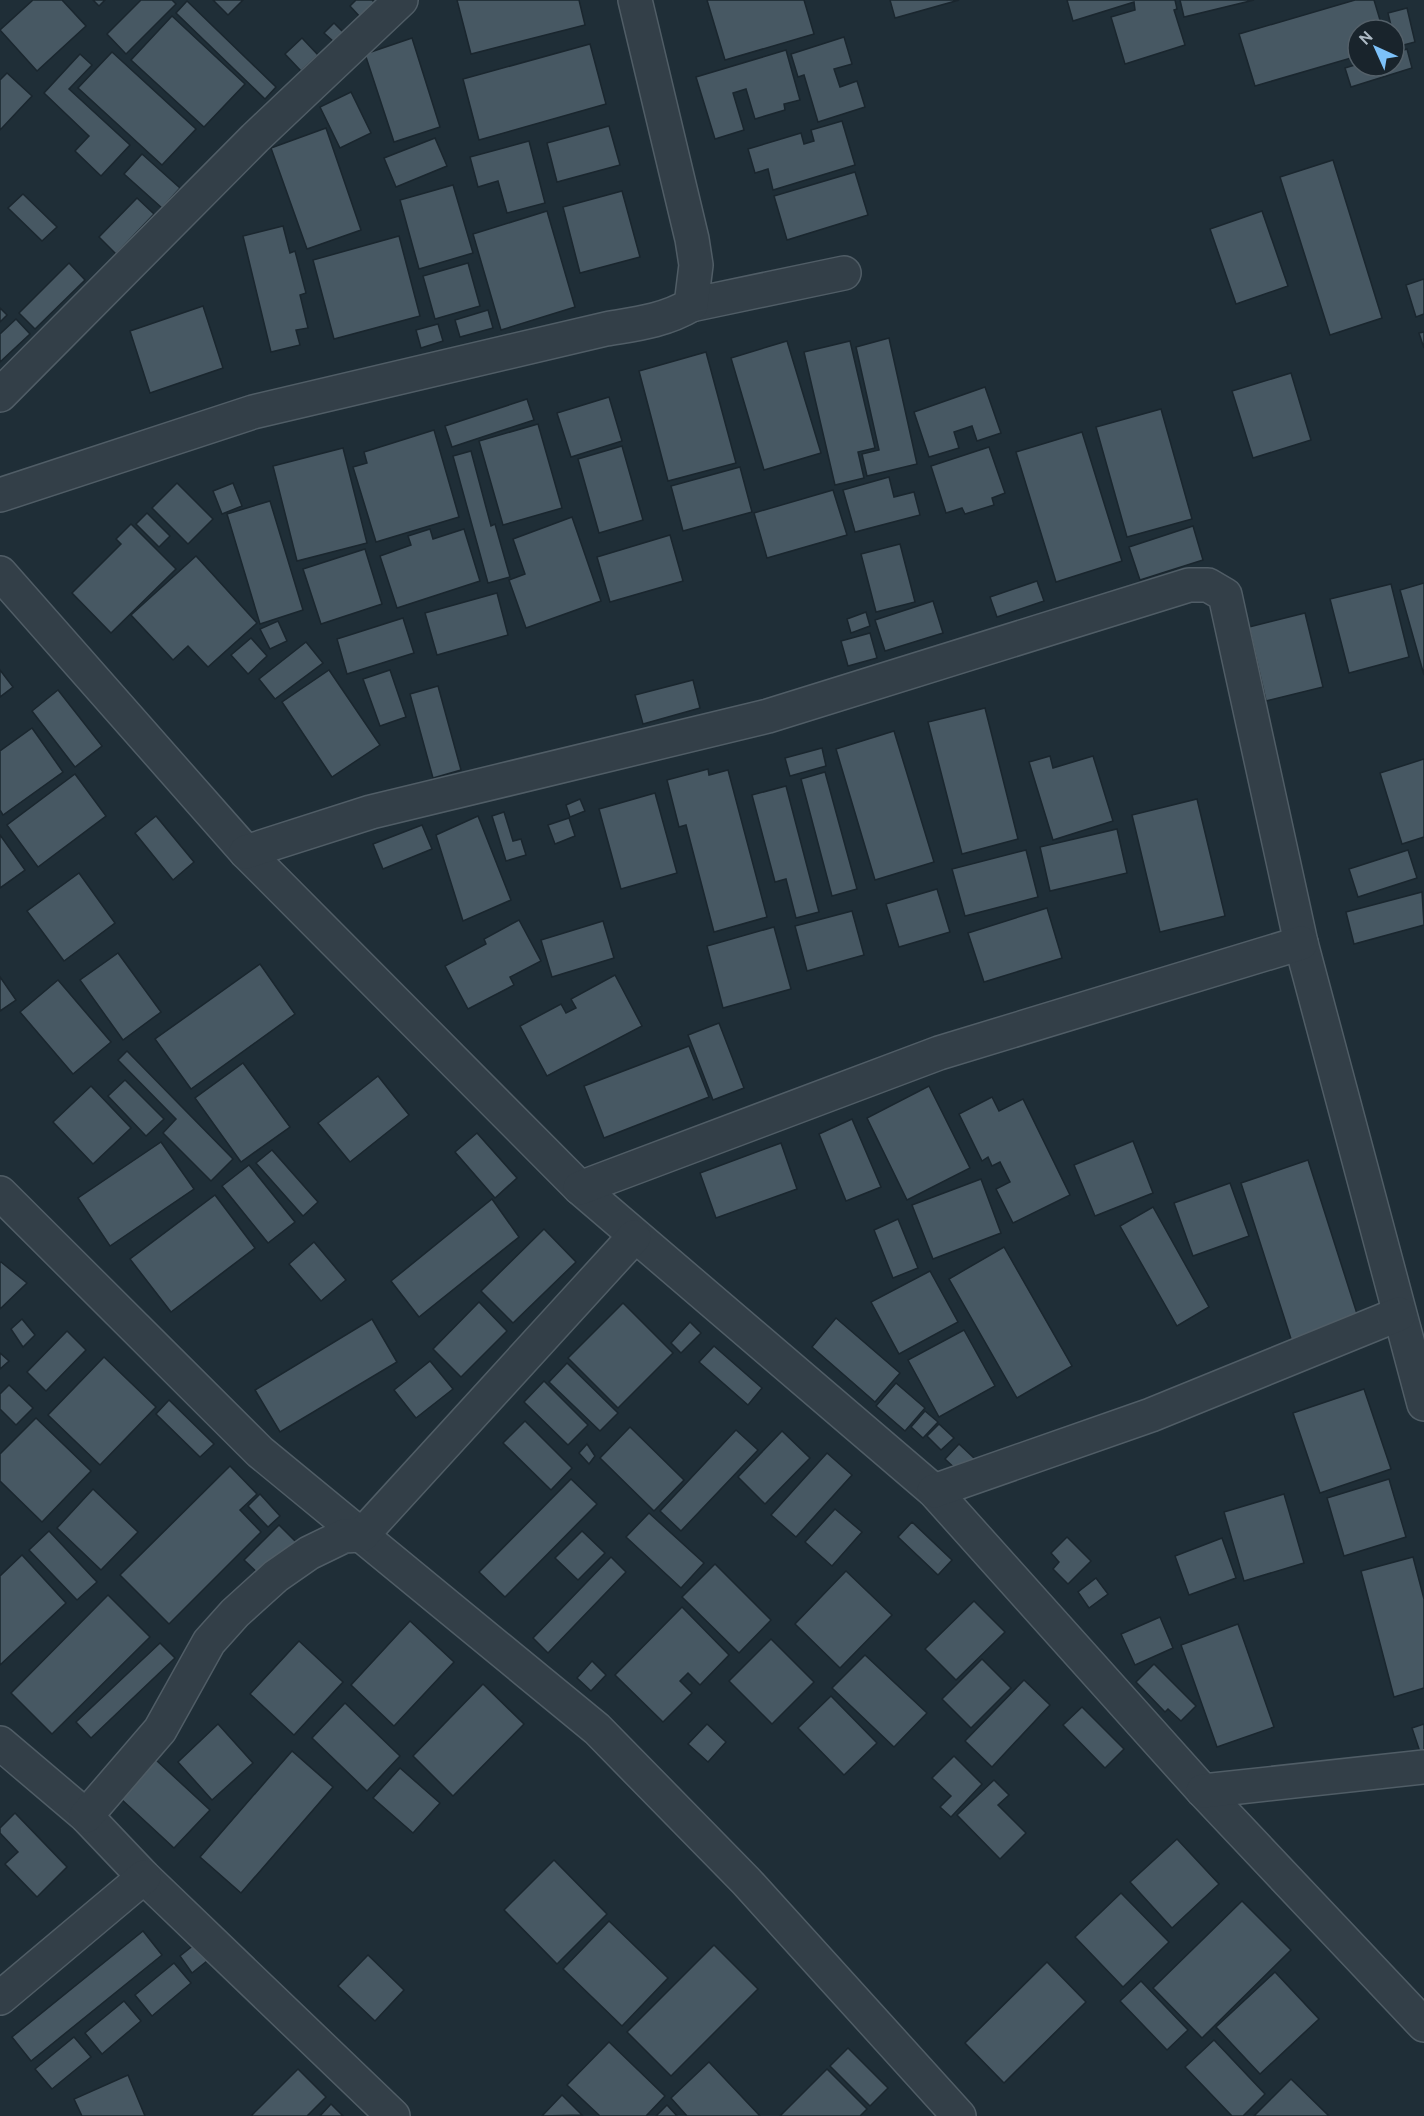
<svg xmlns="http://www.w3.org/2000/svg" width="1424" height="2116" viewBox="0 0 1424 2116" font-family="Cabin,sans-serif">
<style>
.building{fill:#475863;stroke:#1a262e;stroke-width:1.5}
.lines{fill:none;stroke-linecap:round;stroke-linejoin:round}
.minor-casing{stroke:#505d66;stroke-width:36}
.minor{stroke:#333f48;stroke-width:33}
</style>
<rect width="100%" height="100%" fill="#1f2e37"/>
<g class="building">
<path d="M33,0H62L86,26L37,71L0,30Z"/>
<path d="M93,0H105L99,6Z"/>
<path d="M141,0H172L176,4L126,54L107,34Z"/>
<path d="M213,0H243L228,15Z"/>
<path d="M356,0H372L376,4L361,18L350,6Z"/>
<path d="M457,0H579L585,25L471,54Z"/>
<path d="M707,0H804L814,34L725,60Z"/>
<path d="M890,0H959L895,18Z"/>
<path d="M1067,0H1175L1177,9L1174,10L1185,45L1125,64L1111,17L1135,10L1134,2L1073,21Z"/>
<path d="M1180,0H1254L1184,17Z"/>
<path d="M1355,0H1374L1383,30H1358V56L1255,86L1239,34Z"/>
<path d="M187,1L276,87L265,99L176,13Z"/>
<path d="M1407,8L1415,42L1396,47L1388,13Z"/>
<path d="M172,16L245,84L204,127L131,60Z"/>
<path d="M334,23L344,33L334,42L324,33Z"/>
<path d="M844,37L852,64L834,69L840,87L857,81L865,107L818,122L804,75L798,77L791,54Z"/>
<path d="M302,38L318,55L301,71L285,54Z"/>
<path d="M412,38L440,127L394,142L365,54Z"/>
<path d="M590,44L606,104L479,140L463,79Z"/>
<path d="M1407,49L1412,68L1351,87L1345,68L1358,64L1394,66V53Z"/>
<path d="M786,50L800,100L784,104L785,110L755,119L746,89L733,93L744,130L715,139L696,77Z"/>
<path d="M112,52L196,129L162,165L78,88Z"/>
<path d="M80,54L92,65L69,89L130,145L101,176L75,151L89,136L44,93Z"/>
<path d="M7,73L32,96L0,130V80Z"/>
<path d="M351,92L371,133L340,148L320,107Z"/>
<path d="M842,121L855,165L773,190L768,169L755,173L748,149L801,133L804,144L814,141L811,130Z"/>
<path d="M609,126L620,165L557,182L547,143Z"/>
<path d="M326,128L361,230L307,249L271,148Z"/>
<path d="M435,138L447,166L396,187L384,158Z"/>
<path d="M529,141L545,203L507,213L498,181L478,187L470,157Z"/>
<path d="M142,154L180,188L162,208L124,174Z"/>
<path d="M1333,160L1382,318L1330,335L1280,177Z"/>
<path d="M855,172L868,215L787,240L774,196Z"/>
<path d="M453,185L473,253L419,269L400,200Z"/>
<path d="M622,191L640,257L580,273L563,207Z"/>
<path d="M23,194L57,227L42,241L8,208Z"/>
<path d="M137,198L154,214L116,254L99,237Z"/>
<path d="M547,211L575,307L501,330L473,234Z"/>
<path d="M1262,211L1288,286L1236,304L1210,229Z"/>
<path d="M283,226L290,253L295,251L306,293L300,295L308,328L296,330L300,345L271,352L243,236Z"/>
<path d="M399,236L420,316L334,339L313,260Z"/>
<path d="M69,263L85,280L35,329L19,313Z"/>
<path d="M468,263L480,306L435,319L423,276Z"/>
<path d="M1424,279V314L1416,317L1406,285Z"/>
<path d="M203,306L223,368L150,393L130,331Z"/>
<path d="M0,308L7,315L0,322Z"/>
<path d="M488,310L493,328L460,337L455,320Z"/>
<path d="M16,319L30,334L0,362V334Z"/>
<path d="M438,324L443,341L421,348L416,330Z"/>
<path d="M1424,332V348L1419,333Z"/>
<path d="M889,338L917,464L867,476L862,454L879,450L856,347Z"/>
<path d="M787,341L821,453L764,470L731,358Z"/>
<path d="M850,341L875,448L858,452L864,478L835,485L804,352Z"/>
<path d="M706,352L736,463L668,481L639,371Z"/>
<path d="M1291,373L1311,440L1253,458L1232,391Z"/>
<path d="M985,387L1001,433L977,441L972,426L954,432L959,448L929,457L914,412Z"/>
<path d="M609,397L622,441L571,457L557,413Z"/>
<path d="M527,399L534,420L452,447L445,426Z"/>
<path d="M1161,409L1192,519L1127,537L1096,427Z"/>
<path d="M538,424L562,508L503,525L479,441Z"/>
<path d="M434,430L459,517L376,542L353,467L367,463L364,452Z"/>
<path d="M1082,432L1122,561L1056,582L1016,452Z"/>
<path d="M622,446L643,520L599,533L578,459Z"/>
<path d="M989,447L1005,493L992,498L994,505L965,514L962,508L946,513L931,466Z"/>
<path d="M343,448L367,543L297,561L273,466Z"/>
<path d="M471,451L491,526L495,524L510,577L488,583L453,456Z"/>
<path d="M740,467L752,512L683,531L671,486Z"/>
<path d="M889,477L894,497L914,492L920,515L855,532L843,490Z"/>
<path d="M177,483L213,519L188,544L152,508Z"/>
<path d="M233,483L242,506L222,514L213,491Z"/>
<path d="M833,490L847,535L767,558L754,513Z"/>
<path d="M270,501L303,610L260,624L227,514Z"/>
<path d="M147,513L170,536L159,547L136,524Z"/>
<path d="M572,517L601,601L526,628L509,580L525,574L513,539Z"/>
<path d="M131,524L176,569L111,633L72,593L121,544L116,539Z"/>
<path d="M1193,526L1203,560L1140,580L1129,547Z"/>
<path d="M430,529L433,539L464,529L480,581L397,608L380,556L411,545L408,536Z"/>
<path d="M670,535L683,581L610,602L597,557Z"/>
<path d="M900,544L915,602L876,612L861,554Z"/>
<path d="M365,549L382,604L321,624L303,569Z"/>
<path d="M196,556L257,623L208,667L188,646L173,660L131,615Z"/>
<path d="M1037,581L1044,601L997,617L990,597Z"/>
<path d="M1424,583V675L1400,590Z"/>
<path d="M1391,584L1409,657L1349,673L1330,599Z"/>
<path d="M497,593L508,635L437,655L425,613Z"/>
<path d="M933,601L943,633L885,651L875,620Z"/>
<path d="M866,612L870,626L851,633L847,619Z"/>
<path d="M1305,613L1323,687L1266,701L1249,627Z"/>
<path d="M403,618L414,653L347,674L337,639Z"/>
<path d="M278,621L287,641L270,649L260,629Z"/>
<path d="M870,633L877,658L848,666L841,641Z"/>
<path d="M251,638L267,656L248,674L231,655Z"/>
<path d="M306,642L323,663L275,699L259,679Z"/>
<path d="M0,670L13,687L0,697Z"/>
<path d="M329,670L380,745L332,777L282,702Z"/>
<path d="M390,670L406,717L380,726L363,679Z"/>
<path d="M693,680L700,708L643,724L635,695Z"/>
<path d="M438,686L461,770L433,778L410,694Z"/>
<path d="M58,690L102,746L75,767L32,711Z"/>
<path d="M985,708L1018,839L962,854L928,722Z"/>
<path d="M32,728L63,772L3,815L0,810V751Z"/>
<path d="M894,731L934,862L875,880L836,749Z"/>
<path d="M822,748L826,766L790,776L785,758Z"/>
<path d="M1050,756L1053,768L1093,756L1113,821L1053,840L1029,762Z"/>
<path d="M1424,759V837L1402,844L1380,773Z"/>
<path d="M708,769L709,775L728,770L767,917L714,932L686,825L679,827L667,780Z"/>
<path d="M825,772L857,889L832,896L801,779Z"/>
<path d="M75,774L106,816L38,867L7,825Z"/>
<path d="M786,786L819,912L796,918L786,879L775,882L752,795Z"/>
<path d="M655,793L677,873L621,889L599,809Z"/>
<path d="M580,799L585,811L570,817L566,805Z"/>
<path d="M1197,799L1225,916L1160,932L1132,815Z"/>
<path d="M504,812L513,841L521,839L526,855L506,861L492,816Z"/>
<path d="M156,816L194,862L173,880L135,833Z"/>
<path d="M478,816L511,900L463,921L436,835Z"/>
<path d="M569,818L575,836L555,844L548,825Z"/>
<path d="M422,825L432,849L383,869L373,844Z"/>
<path d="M1117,829L1127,873L1050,891L1040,847Z"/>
<path d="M0,835L25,870L0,888Z"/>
<path d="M1026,850L1038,897L965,916L952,869Z"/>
<path d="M1408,850L1417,878L1358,897L1349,869Z"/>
<path d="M79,873L115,923L64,961L27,911Z"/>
<path d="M937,889L950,932L899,947L886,904Z"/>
<path d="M1422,892L1424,925L1354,944L1346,912Z"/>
<path d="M1047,908L1062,958L984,982L968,933Z"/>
<path d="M852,911L864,955L807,971L795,926Z"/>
<path d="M519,920L541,961L510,977L514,985L468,1009L445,966L486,944L484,939Z"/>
<path d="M603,921L614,958L552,977L541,940Z"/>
<path d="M774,927L791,989L723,1008L707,946Z"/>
<path d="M118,953L161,1012L123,1040L80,980Z"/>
<path d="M260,964L295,1014L191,1089L155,1039Z"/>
<path d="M615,975L642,1026L547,1076L520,1026L561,1004L566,1013L576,1008L571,999Z"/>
<path d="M0,977L16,1000L0,1011Z"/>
<path d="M58,980L111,1042L73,1074L20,1012Z"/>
<path d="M719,1023L744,1088L713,1100L688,1035Z"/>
<path d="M689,1046L709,1097L604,1138L584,1086Z"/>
<path d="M127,1051L233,1159L211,1181L163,1133L176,1119L118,1060Z"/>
<path d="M243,1063L290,1127L241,1162L195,1098Z"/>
<path d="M378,1076L409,1115L350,1162L318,1123Z"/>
<path d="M125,1080L164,1119L146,1136L108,1096Z"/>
<path d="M91,1086L131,1128L93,1164L53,1122Z"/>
<path d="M929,1086L970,1168L907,1200L867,1118Z"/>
<path d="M992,1097L999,1111L1023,1099L1070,1195L1013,1223L996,1189L1010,1182L1000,1162L992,1166L988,1157L982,1161L959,1114Z"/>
<path d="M852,1119L881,1187L846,1201L819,1134Z"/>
<path d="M477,1133L517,1178L495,1198L455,1152Z"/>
<path d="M1133,1141L1153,1193L1095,1216L1074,1165Z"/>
<path d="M161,1142L194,1189L110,1246L78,1198Z"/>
<path d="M781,1143L797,1189L716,1218L700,1173Z"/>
<path d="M272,1150L318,1202L303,1216L256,1163Z"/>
<path d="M1308,1160L1359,1320L1292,1342L1241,1183Z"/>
<path d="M249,1165L295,1222L268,1243L222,1186Z"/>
<path d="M981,1179L1001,1233L933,1259L912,1205Z"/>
<path d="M1230,1183L1249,1236L1193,1256L1174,1203Z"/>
<path d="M215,1195L255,1248L171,1312L130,1259Z"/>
<path d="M492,1199L519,1237L419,1317L391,1281Z"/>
<path d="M1153,1207L1209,1307L1177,1326L1120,1226Z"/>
<path d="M898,1219L918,1268L893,1278L874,1230Z"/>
<path d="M544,1229L576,1262L513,1323L481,1291Z"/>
<path d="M314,1242L346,1280L321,1301L289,1264Z"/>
<path d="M1004,1247L1072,1366L1017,1398L949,1279Z"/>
<path d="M1,1262L27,1283L0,1309V1263Z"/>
<path d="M930,1271L958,1322L899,1354L871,1302Z"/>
<path d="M479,1302L507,1331L461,1377L433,1349Z"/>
<path d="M623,1303L673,1353L618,1408L568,1358Z"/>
<path d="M836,1318L900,1373L875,1402L812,1347Z"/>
<path d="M22,1319L35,1335L23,1347L11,1329Z"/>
<path d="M372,1319L397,1362L280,1432L255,1390Z"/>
<path d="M690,1322L701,1333L681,1353L671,1343Z"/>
<path d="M964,1330L995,1386L939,1417L908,1360Z"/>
<path d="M67,1331L86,1350L46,1391L27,1372Z"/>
<path d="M714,1346L762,1388L748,1405L699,1362Z"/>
<path d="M0,1353L9,1361L0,1369Z"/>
<path d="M104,1357L156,1407L100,1465L48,1415Z"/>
<path d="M430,1361L453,1389L416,1418L394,1390Z"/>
<path d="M567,1363L618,1413L600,1431L549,1382Z"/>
<path d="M544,1381L588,1425L568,1445L524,1402Z"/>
<path d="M896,1383L925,1408L905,1431L876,1406Z"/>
<path d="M9,1385L33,1408L16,1425L0,1409V1394Z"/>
<path d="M1364,1389L1391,1469L1320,1493L1293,1413Z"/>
<path d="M169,1400L214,1444L200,1457L156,1414Z"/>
<path d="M925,1411L938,1422L923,1438L911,1427Z"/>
<path d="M36,1418L91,1471L42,1522L0,1481V1454Z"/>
<path d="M525,1421L572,1468L551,1490L503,1443Z"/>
<path d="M939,1424L954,1438L941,1450L927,1436Z"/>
<path d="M630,1427L684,1480L654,1511L600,1458Z"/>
<path d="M736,1430L758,1450L681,1531L660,1511Z"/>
<path d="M782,1431L810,1458L765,1504L738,1477Z"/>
<path d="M587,1444L595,1456L589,1464L579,1453Z"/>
<path d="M959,1444L975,1459L961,1474L945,1459Z"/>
<path d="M827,1453L852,1475L796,1537L771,1515Z"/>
<path d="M230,1466L257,1494L240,1510L261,1532L169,1624L120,1575Z"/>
<path d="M571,1479L597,1504L505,1597L479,1572Z"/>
<path d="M1389,1479L1406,1537L1344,1556L1327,1498Z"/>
<path d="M93,1489L138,1532L101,1570L57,1528Z"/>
<path d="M260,1494L280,1516L268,1527L248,1506Z"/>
<path d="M1284,1494L1304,1563L1244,1581L1224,1512Z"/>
<path d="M835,1509L862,1532L832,1566L805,1542Z"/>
<path d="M649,1513L704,1563L681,1588L626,1537Z"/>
<path d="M912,1522L952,1560L938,1575L898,1537Z"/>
<path d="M279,1525L297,1543L263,1578L244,1560Z"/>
<path d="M49,1531L97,1582L77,1600L29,1550Z"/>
<path d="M582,1531L605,1553L578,1580L555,1558Z"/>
<path d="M1067,1537L1091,1561L1068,1584L1053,1569L1059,1562L1051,1553Z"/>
<path d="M1222,1538L1236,1578L1189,1595L1175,1556Z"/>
<path d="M22,1555L66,1603L0,1665V1576Z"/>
<path d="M611,1557L626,1572L548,1653L533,1638Z"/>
<path d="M1413,1557L1424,1599V1688L1394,1697L1361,1571Z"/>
<path d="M715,1564L771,1620L739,1653L682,1597Z"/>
<path d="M846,1571L892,1615L840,1668L795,1624Z"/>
<path d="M1096,1578L1108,1594L1089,1608L1078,1592Z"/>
<path d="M108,1595L150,1637L52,1734L11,1693Z"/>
<path d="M974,1601L1005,1632L956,1680L925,1649Z"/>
<path d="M682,1607L729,1655L700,1685L688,1673L680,1681L692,1693L663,1722L615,1675Z"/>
<path d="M1160,1617L1173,1648L1135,1665L1121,1634Z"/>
<path d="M410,1621L454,1662L394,1726L351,1685Z"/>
<path d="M1238,1624L1274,1727L1217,1747L1181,1645Z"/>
<path d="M771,1639L814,1682L772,1724L729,1681Z"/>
<path d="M299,1641L343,1682L294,1735L250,1694Z"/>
<path d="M160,1643L175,1658L91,1738L76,1722Z"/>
<path d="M865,1655L927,1713L894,1747L832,1688Z"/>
<path d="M982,1659L1011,1688L971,1728L942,1699Z"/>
<path d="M592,1661L606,1675L591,1691L577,1678Z"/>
<path d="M1154,1664L1196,1706L1181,1721L1168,1709L1165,1712L1136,1682Z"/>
<path d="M1024,1680L1050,1705L992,1767L965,1741Z"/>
<path d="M483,1684L524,1724L453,1796L413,1756Z"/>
<path d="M831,1696L877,1743L844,1775L798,1728Z"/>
<path d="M345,1703L400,1756L367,1791L312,1738Z"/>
<path d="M1082,1707L1124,1749L1105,1768L1063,1725Z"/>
<path d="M218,1724L253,1763L212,1800L178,1762Z"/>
<path d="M707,1724L726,1742L708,1762L688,1744Z"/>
<path d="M1424,1724V1753L1421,1755L1412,1728Z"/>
<path d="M292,1751L333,1787L241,1893L200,1857Z"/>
<path d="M954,1756L982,1784L951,1817L940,1807L951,1796L932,1778Z"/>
<path d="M156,1760L210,1810L174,1848L120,1798Z"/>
<path d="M400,1768L440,1803L413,1833L373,1798Z"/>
<path d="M994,1780L1009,1795L998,1805L1026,1833L1000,1859L957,1815Z"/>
<path d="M15,1813L67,1867L37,1897L5,1864L18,1852L0,1833V1828Z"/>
<path d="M1177,1839L1219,1884L1172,1928L1130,1882Z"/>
<path d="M554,1860L607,1914L557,1964L504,1910Z"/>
<path d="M1121,1893L1169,1942L1123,1987L1075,1937Z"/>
<path d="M1242,1901L1291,1950L1202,2038L1153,1988Z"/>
<path d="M609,1921L668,1978L622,2026L563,1969Z"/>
<path d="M143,1931L162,1955L31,2061L12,2037Z"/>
<path d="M199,1941L212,1957L192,1973L180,1956Z"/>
<path d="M714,1945L758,1989L671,2076L627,2032Z"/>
<path d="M368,1955L404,1990L375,2021L338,1986Z"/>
<path d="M1047,1962L1086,2002L1004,2083L965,2043Z"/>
<path d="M174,1963L191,1983L152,2016L135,1995Z"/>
<path d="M1275,1972L1319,2019L1260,2074L1216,2027Z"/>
<path d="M1141,1981L1188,2030L1167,2050L1120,2001Z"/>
<path d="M124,2001L141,2021L102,2054L85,2033Z"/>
<path d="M74,2037L91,2057L52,2089L35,2069Z"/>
<path d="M1214,2040L1265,2094L1243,2116H1232L1185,2067Z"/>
<path d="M609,2042L665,2096L646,2116H600L567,2085Z"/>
<path d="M848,2048L888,2088L870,2106L830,2066Z"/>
<path d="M709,2062L760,2116H687L671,2098Z"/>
<path d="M298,2069L326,2097L307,2116H251Z"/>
<path d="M827,2069L867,2109L860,2116H780Z"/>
<path d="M128,2075L145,2116H82L74,2099Z"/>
<path d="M1291,2079L1329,2116H1254Z"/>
<path d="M562,2095L582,2115L542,2116Z"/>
<path d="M331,2104L343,2116H320Z"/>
<path d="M667,2105L677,2116H656Z"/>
</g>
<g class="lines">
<defs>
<g id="minor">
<path d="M691,305L844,273"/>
<path d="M0,395L255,138L401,0"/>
<path d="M0,495L253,412L606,329C635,324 664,321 691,305L696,265L692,239L635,0"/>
<path d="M0,573L246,852L580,1188L934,1491L1203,1791L1424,2025"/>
<path d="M246,852L371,812L768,716L1189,585H1208L1225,595L1301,943L1424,1404"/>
<path d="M580,1188L939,1053L1301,943"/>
<path d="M0,1193L260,1452L597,1729L746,1881L959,2116"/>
<path d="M934,1491L1151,1415L1399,1314"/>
<path d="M0,1743L86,1816L144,1877L393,2116"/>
<path d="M1203,1791L1424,1767"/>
<path d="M86,1816L160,1730L209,1642L235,1613L276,1576L309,1553L344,1536L362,1535L634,1237"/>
<path d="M0,1998L144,1877"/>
</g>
</defs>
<use href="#minor" class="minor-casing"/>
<use href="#minor" class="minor"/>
</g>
<g transform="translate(1376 48) rotate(315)"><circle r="28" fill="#19242c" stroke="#546069" stroke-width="1.5"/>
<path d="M0-4.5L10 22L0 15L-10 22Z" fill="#7dc2fa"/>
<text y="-9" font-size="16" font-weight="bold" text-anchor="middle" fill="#adbac5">N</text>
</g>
</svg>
